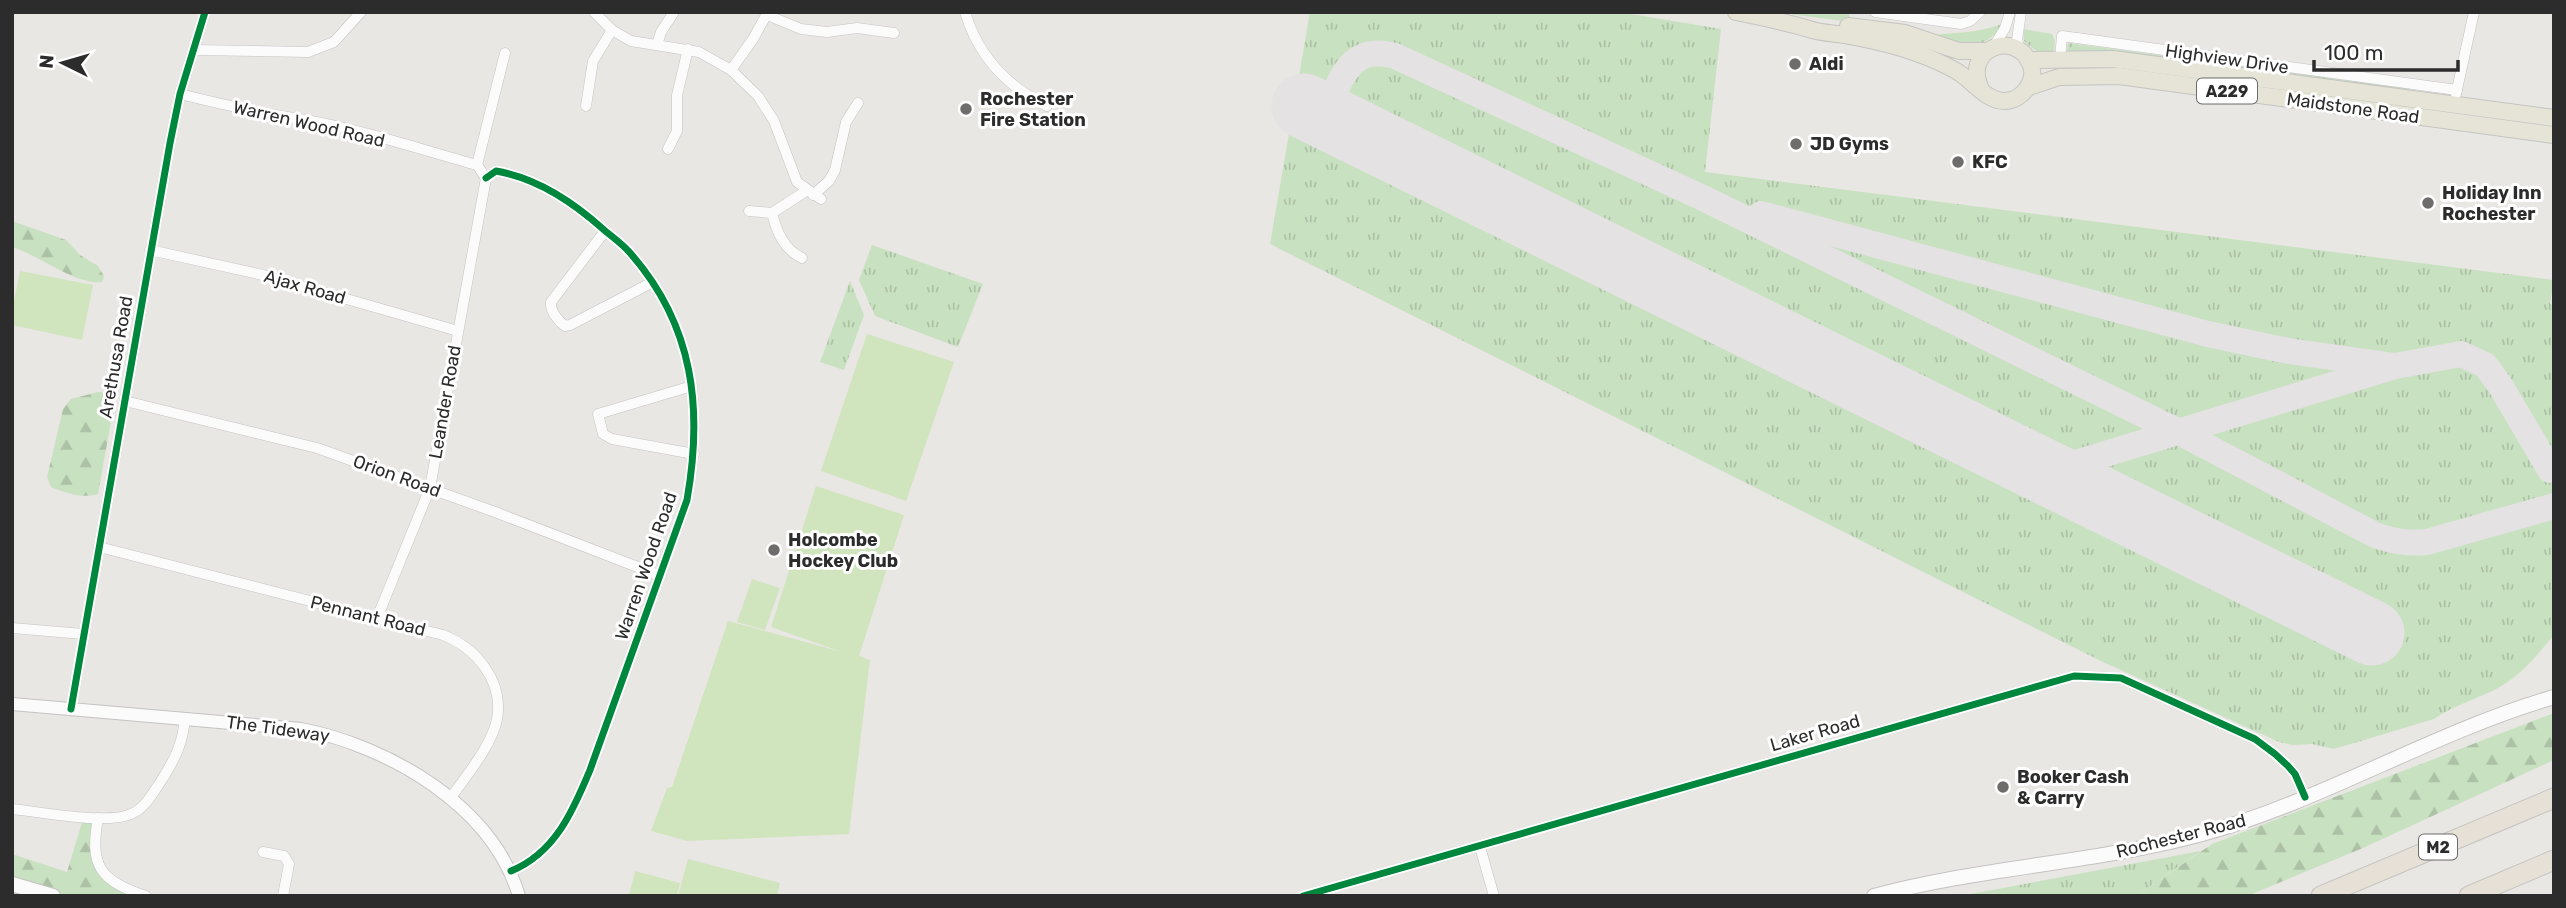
<svg xmlns="http://www.w3.org/2000/svg" width="2566" height="908" viewBox="0 0 2566 908" font-family="Rubik,sans-serif">
<style>
.grass{fill:url(#grass-tufts)}
.forest{fill:url(#forest-firs)}
.pitch{fill:#d0e4be}
.lines{fill:none;stroke-linecap:round;stroke-linejoin:round}
.taxiway{stroke:#e4e2e2;stroke-width:26}
.runway{stroke:#e4e2e2;stroke-width:65}
.minor-casing{stroke:#c4c3c2;stroke-width:11}
.tertiary-casing{stroke:#c4c3c2;stroke-width:14}
.secondary-casing{stroke:#c4c3c2;stroke-width:16}
.primary-casing{stroke:#c5c4c2;stroke-width:18}
.motorway-casing{stroke:#c5c4c2;stroke-width:21}
.minor{stroke:#fcfbfb;stroke-width:10}
.tertiary{stroke:#fcfbfb;stroke-width:12}
.secondary{stroke:#fcfbfb;stroke-width:14}
.primary{stroke:#e5e4d7;stroke-width:16}
.motorway{stroke:#e6e0d7;stroke-width:19}
.cycleway-casing{stroke:#fff;stroke-width:11}
.cycleway{stroke:#00873e;stroke-width:7}
.poi-dot{fill:#6e6d6c;stroke:#fff;stroke-width:2.5}
.labels{text-anchor:middle;dominant-baseline:central;stroke-width:6;stroke-linejoin:round;paint-order:stroke}
.shield{fill:#fff;stroke:#6b6b6b;stroke-width:2}
.shield-label{font-size:16px;font-weight:bold;fill:#2c2c2c}
.street-label{font-size:18px;fill:#2c2c2c;stroke:#fff}
.poi-label{font-size:18px;font-weight:bold;fill:#2c2c2c;stroke:#fff;text-anchor:start}
</style>
<defs>
<pattern id="grass-tufts" width="24" height="20" patternUnits="userSpaceOnUse" patternTransform="scale(1.75)"><rect width="24" height="20" fill="#c8e1c0"/><path d="M3 7l-1-3M5 7V3M7 7l1-3M15 17l-1-3M17 17v-4M19 17l1-3" fill="none" stroke="#acc1a5"/></pattern>
<pattern id="forest-firs" width="22" height="20" patternUnits="userSpaceOnUse" patternTransform="scale(1.75)"><rect width="22" height="20" fill="#c8e1c0"/><path d="M5 1l3.5 6h-7zM16 11l3.5 6h-7z" fill="#acc1a5"/></pattern>
</defs>
<rect width="100%" height="100%" fill="#e9e7e3"/>
<g class="grass">
<path d="M1310,12H1619L1721,29L1705,172L2554,280L2550,304L2554,305V635C2537,655 2522,675 2498,688C2477,699 2454,705 2434,719L2334,749L2312,744L2293,745L2279,742L2101,661L1270,244Z"/>
<path d="M1775,12L1849,14L1850,19L1843,21Z"/>
<path d="M1999,25L2003,26C1980,53 1964,47 1935,35C1957,32 1977,33 1999,25Z"/>
<path d="M2023,29L2052,34L2055,41L2054,50C2042,58 2033,49 2024,41Z"/>
<path d="M2068,43L2410,88V92L2069,52L2067,50Z"/>
<path d="M872,245L983,284L958,347L875,316L859,280Z"/>
<path d="M850,281L864,315L844,370L820,362Z"/>
<path d="M2201,851L2136,896H1960Z"/>
</g>
<g class="forest">
<path d="M12,221L66,240L80,255L98,266L104,276L102,282C75,285 39,255 12,247Z"/>
<path d="M98,392L108,393L115,399L98,494C82,499 66,493 51,487L47,477L63,409L71,399Z"/>
<path d="M2554,713V760L2363,848L2247,896H2136L2212,844Z"/>
<path d="M84,816L98,818L96,832L102,870L146,896H12V854L67,872Z"/>
</g>
<g class="pitch">
<path d="M20,271L93,285L82,340L12,325V311Z"/>
<path d="M867,334L954,362L906,501L821,471Z"/>
<path d="M816,486L904,515L859,656L870,660L849,834L687,841L651,831L667,788L672,787L728,621L842,652L771,627Z"/>
<path d="M752,579L780,588L765,630L737,622Z"/>
<path d="M688,859L780,883L777,896H678Z"/>
<path d="M635,871L680,883L677,896H629Z"/>
</g>
<g class="lines">
<g class="taxiway">
<path d="M1324,115C1342,80 1348,43 1395,56L1703,198L2177,431L2375,535C2393,541 2407,544 2427,542L2554,506"/>
<path d="M1761,214L2208,334L2288,351L2395,366"/>
<path d="M2046,472L2395,366L2461,354L2485,365L2500,385L2550,470"/>
</g>
<path class="runway" d="M1304,106L2372,633"/>
<defs>
<g id="minor">
<path d="M594,12L612,30L631,41L699,52L731,70L758,96L774,121L797,182L821,199"/>
<path d="M965,12C978,56 1006,86 1047,106"/>
<path d="M1875,12L1961,24L1970,21L1980,12"/>
<path d="M767,15L801,29L827,32L857,28L894,33"/>
<path d="M657,45L661,32L674,12"/>
<path d="M1993,48L2005,28L2010,12"/>
<path d="M194,50L308,52L334,42L361,12"/>
<path d="M2020,50L2017,40L2021,12"/>
<path d="M2060,59L2062,36L2457,90"/>
<path d="M731,70L753,39L768,12"/>
<path d="M180,94C220,104 260,113 300,119C360,129 419,149 477,165L486,178"/>
<path d="M2456,94L2474,12"/>
<path d="M586,106L593,61L612,30"/>
<path d="M668,149L677,131V95L688,49"/>
<path d="M477,165L505,53"/>
<path d="M486,178L496,171C537,178 573,202 603,229C612,237 623,244 631,254C694,326 703,409 687,500L590,770C573,811 555,853 511,871"/>
<path d="M813,195L829,181L835,170L846,122L858,103"/>
<path d="M749,211L772,213L806,191"/>
<path d="M772,213C777,233 784,249 802,258"/>
<path d="M605,231L551,302C550,311 558,321 565,326L570,325L651,283"/>
<path d="M150,250L263,275L458,331"/>
<path d="M692,386L598,414L603,434L612,439L694,454"/>
<path d="M125,401L317,448L495,512L661,576"/>
<path d="M99,547L443,635C476,648 504,681 497,719C492,746 465,777 450,799"/>
<path d="M377,618L430,488L486,178"/>
<path d="M12,628L83,634"/>
<path d="M71,709L170,143L180,94L205,12"/>
<path d="M12,809C41,812 107,825 131,814C146,808 154,791 163,778C176,757 183,742 185,718"/>
<path d="M98,818C89,866 100,881 146,896"/>
<path d="M1480,847L1494,896"/>
<path d="M263,852L284,856L289,864L283,896"/>
<path d="M1303,896L2074,676L2121,678L2255,739L2275,754L2288,766L2295,774L2305,797"/>
</g>
<path id="tertiary" d="M12,704L301,729C388,746 492,805 519,896"/>
<g id="secondary">
<path d="M12,884L53,896"/>
<path d="M1874,896C1981,867 2095,863 2202,834C2323,801 2433,732 2554,697"/>
</g>
<g id="primary">
<path d="M1736,12C1761,17 1785,22 1809,29C1820,33 1833,33 1845,35C1873,40 1901,46 1927,57C1939,62 1951,67 1961,74C1974,83 1987,101 2005,101C2023,100 2038,80 2030,63C2014,28 1960,50 1982,91"/>
<path d="M1848,26L1905,33L1959,51H1986"/>
<path d="M2028,60L2113,59L2554,118"/>
<path d="M2029,87L2059,77L2119,76L2554,135"/>
</g>
<g id="motorway">
<path d="M2321,896L2554,798"/>
<path d="M2469,896L2554,860"/>
</g>
</defs>
<use href="#minor" class="minor-casing"/>
<use href="#tertiary" class="tertiary-casing"/>
<use href="#secondary" class="secondary-casing"/>
<use href="#primary" class="primary-casing"/>
<use href="#motorway" class="motorway-casing"/>
<use href="#minor" class="minor"/>
<use href="#tertiary" class="tertiary"/>
<use href="#secondary" class="secondary"/>
<use href="#primary" class="primary"/>
<use href="#motorway" class="motorway"/>
<defs>
<g id="cycleway">
<path d="M486,178L496,171C537,178 573,202 603,229C612,237 623,244 631,254C694,326 703,409 687,500L590,770C573,811 555,853 511,871"/>
<path d="M71,709L170,143L180,94L205,12"/>
<path d="M1303,896L2074,676L2121,678L2255,739L2275,754L2288,766L2295,774L2305,797"/>
</g>
</defs>
<use href="#cycleway" class="cycleway-casing"/>
<use href="#cycleway" class="cycleway"/>
</g>
<g class="poi-dot">
<circle cx="1795" cy="64" r="7"/>
<circle cx="966" cy="109" r="7"/>
<circle cx="1796" cy="144" r="7"/>
<circle cx="1958" cy="162" r="7"/>
<circle cx="2428" cy="203" r="7"/>
<circle cx="774" cy="550" r="7"/>
<circle cx="2003" cy="787" r="7"/>
</g>
<g class="labels">
<g class="shield">
<rect x="2197" y="78.5" width="60" height="25" rx="5"/>
<rect x="2419" y="834.5" width="38" height="25" rx="5"/>
</g>
<g class="shield-label">
<text x="2227" y="91">A229</text>
<text x="2438" y="847">M2</text>
</g>
<g class="street-label">
<text transform="translate(2227 59) rotate(8)">Highview Drive</text>
<text transform="translate(2353 108) rotate(8)">Maidstone Road</text>
<text transform="translate(309 124) rotate(13)">Warren Wood Road</text>
<text transform="translate(305 287) rotate(16)">Ajax Road</text>
<text transform="translate(116 357) rotate(-80)">Arethusa Road</text>
<text transform="translate(445 402) rotate(-80)">Leander Road</text>
<text transform="translate(397 476) rotate(20)">Orion Road</text>
<text transform="translate(646 566) rotate(-71)">Warren Wood Road</text>
<text transform="translate(368 616) rotate(14)">Pennant Road</text>
<text transform="translate(278 729) rotate(8)">The Tideway</text>
<text transform="translate(1815 733) rotate(-16)">Laker Road</text>
<text transform="translate(2181 836) rotate(-14)">Rochester Road</text>
</g>
<g class="poi-label">
<text x="1809" y="64">Aldi</text>
<text x="980" y="99">Rochester<tspan x="980" dy="21">Fire Station</tspan></text>
<text x="1810" y="144">JD Gyms</text>
<text x="1972" y="162">KFC</text>
<text x="2442" y="193">Holiday Inn<tspan x="2442" dy="21">Rochester</tspan></text>
<text x="788" y="540">Holcombe<tspan x="788" dy="21">Hockey Club</tspan></text>
<text x="2017" y="777">Booker Cash<tspan x="2017" dy="21">&amp; Carry</tspan></text>
</g>
</g>
<rect width="2566" height="908" fill="none" stroke="#2c2c2c" stroke-width="28"/>
<g transform="translate(63 63) rotate(275)" stroke="#ffffff" stroke-width="5" paint-order="stroke">
<path d="M0-5L12 26L0 18L-12 26Z" fill="#2c2c2c"/>
<text y="-10" font-size="19" font-weight="bold" text-anchor="middle" fill="#2c2c2c">N</text>
</g>
<path d="M2314 60v10h144v-10" fill="none" stroke="#2c2c2c" stroke-width="3.5"/>
<text x="2324" y="60" font-size="21" fill="#2c2c2c" stroke="#ffffff" stroke-width="5" paint-order="stroke">100 m</text>
</svg>
